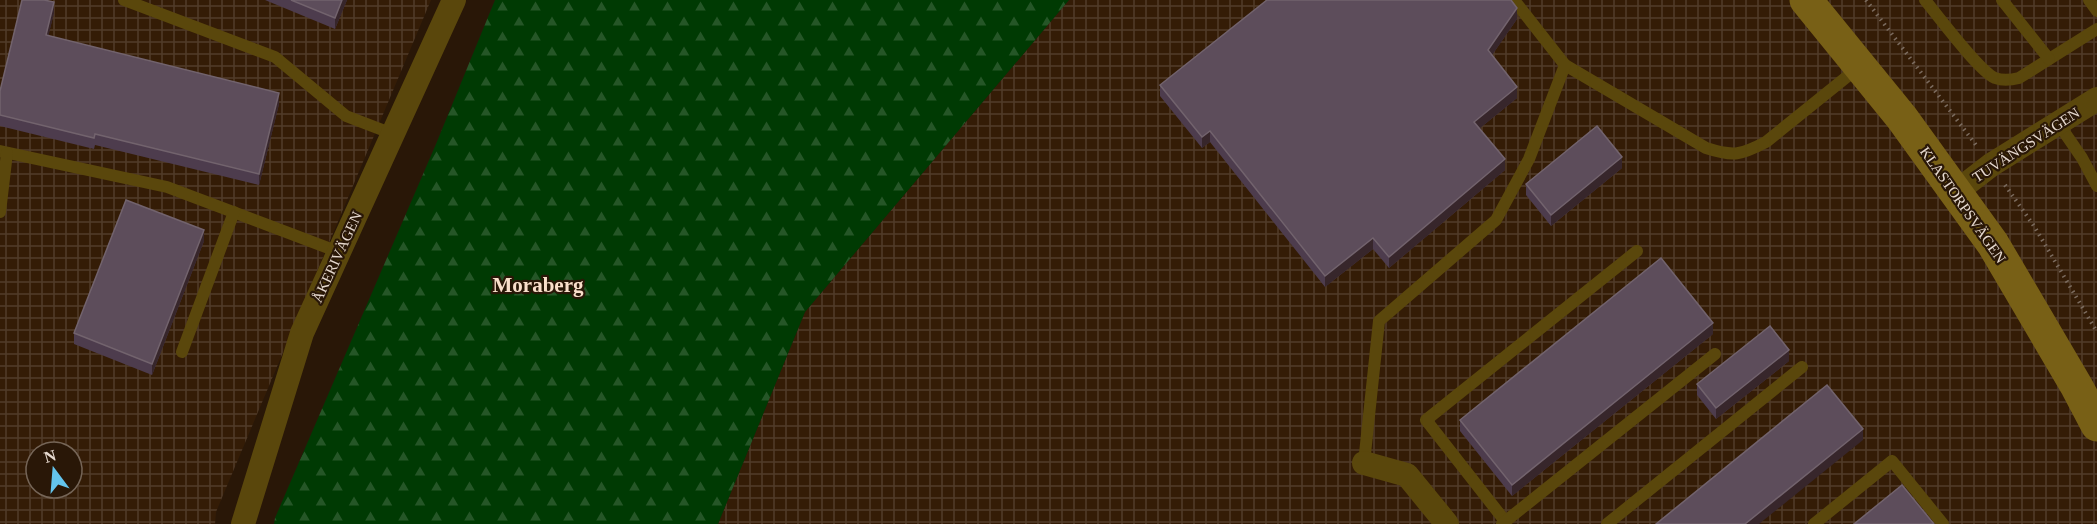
<svg xmlns="http://www.w3.org/2000/svg" width="2097" height="524" viewBox="0 0 2097 524" font-family="'Times New Roman',serif">
<style>
.industrial{fill:url(#industrial-grid);fill-rule:evenodd}
.forest{fill:url(#forest-firs)}
.lines{fill:none;stroke-linecap:round;stroke-linejoin:round}
.path{stroke:#7b6b5e;stroke-width:4;stroke-dasharray:1.5 4.5;stroke-linecap:butt}
.lane{stroke:#5a470c;stroke-width:12}
.street{stroke:#5a470c;stroke-width:24}
.secondary{stroke:#786016;stroke-width:33}
.wall{fill:#4d3c4d}
.shaded-wall{fill:#37262b}
.building{fill:#5d4d5b;stroke:#72636d;stroke-width:1.5}
.labels{text-anchor:middle;dominant-baseline:central;stroke-width:4.5;stroke-linejoin:round;paint-order:stroke}
.street-label{font-size:15px;fill:#e6d9cf;stroke:#291707}
.district-label{font-size:21px;font-weight:bold;fill:#f9dfca;stroke:#291707}
</style>
<defs>
<pattern id="industrial-grid" width="8" height="8" patternUnits="userSpaceOnUse" patternTransform="scale(1.5)"><rect width="8" height="8" fill="#341c06"/><path d="M0 4h8M4 0v8" fill="none" stroke="#513c29"/></pattern>
<pattern id="forest-firs" width="22" height="20" patternUnits="userSpaceOnUse" patternTransform="scale(1.5)"><rect width="22" height="20" fill="#003a03"/><path d="M5 1l3.5 6h-7zM16 11l3.5 6h-7z" fill="#255627"/></pattern>
</defs>
<rect width="100%" height="100%" fill="#291707"/>
<g class="industrial">
<path d="M0,0H431L216,512L215,524H0ZM36,452H72V488H36Z"/>
<path d="M1069,0H2097V524H718L805,312Z"/>
</g>
<path class="forest" d="M495,0H1069L805,312L718,524H274L275,518L436,144Z"/>
<g class="lines">
<g class="path">
<path d="M1866,0L1976,145"/>
<path d="M2005,185L2034,226L2097,332"/>
</g>
<g class="lane">
<path d="M124,0L275,57L346,116L393,134"/>
<path d="M1925,0C1938,16 1979,71 1995,78C2003,81 2011,80 2019,78L2097,29"/>
<path d="M2002,0L2049,59"/>
<path d="M2089,0L2097,11"/>
<path d="M1565,65L1706,148C1734,157 1741,155 1766,142L1859,67"/>
<path d="M2058,123L2082,158L2097,186"/>
<path d="M0,151L167,187L339,252"/>
<path d="M0,212L7,153"/>
<path d="M182,352L234,212"/>
<path d="M1364,463L1379,321L1496,220L1529,159L1565,65L1514,0"/>
<path d="M1505,521L1426,420L1637,251"/>
<path d="M1502,524L1715,354"/>
<path d="M1607,524L1802,367"/>
<path d="M1814,524L1892,461L1943,524"/>
</g>
<g class="street">
<path d="M1956,192L1991,165L2097,99"/>
<path d="M1364,463L1407,475L1447,524"/>
<path d="M243,524L302,333L454,0"/>
</g>
<path class="secondary" d="M1806,0L1902,118L1993,244L2077,387L2097,425"/>
</g>
<g class="wall">
<path d="M265,0H347L335,29Z"/>
<path d="M54,13L48,36L279,104L259,185L95,145L94,149L0,126V91Z"/>
<path d="M1517,19L1492,55L1517,98L1480,128L1505,170L1389,268L1373,249L1325,287L1210,142L1202,148L1160,96V85Z"/>
<path d="M1622,168L1551,226L1526,195V184Z"/>
<path d="M204,241L152,375L74,344V333Z"/>
<path d="M1713,334L1512,496L1460,431V420Z"/>
<path d="M1789,361L1716,419L1697,395V384Z"/>
</g>
<g class="shaded-wall">
<path d="M342,0H347L335,29V18Z"/>
<path d="M54,2V13L46,46V35Z"/>
<path d="M1517,8V19L1488,61V50Z"/>
<path d="M1517,87V98L1474,133V122Z"/>
<path d="M279,93V104L259,185V174Z"/>
<path d="M1210,131V142L1202,148V137Z"/>
<path d="M1622,157V168L1551,226V215Z"/>
<path d="M1505,159V170L1389,268V257Z"/>
<path d="M204,230V241L152,375V364Z"/>
<path d="M1373,238V249L1325,287V276Z"/>
<path d="M1713,323V334L1512,496V485Z"/>
<path d="M1789,350V361L1716,419V408Z"/>
<path d="M1863,429V440L1759,524H1745Z"/>
</g>
<g class="building">
<path d="M22,0H44L54,2L46,35L279,93L259,174L95,134L94,138L0,115V91Z"/>
<path d="M291,0H342L335,18Z"/>
<path d="M1267,0H1511L1517,8L1488,50L1517,87L1474,122L1505,159L1389,257L1373,238L1325,276L1210,131L1202,137L1160,85Z"/>
<path d="M1597,126L1622,157L1551,215L1526,184Z"/>
<path d="M126,200L204,230L152,364L74,333Z"/>
<path d="M1661,258L1713,323L1512,485L1460,420Z"/>
<path d="M1770,326L1789,350L1716,408L1697,384Z"/>
<path d="M1827,385L1863,429L1745,524H1656Z"/>
<path d="M1902,485L1934,524H1854Z"/>
</g>
<g class="labels">
<g class="street-label">
<text transform="translate(2026 145) rotate(-33)">TUVÄNGSVÄGEN</text>
<text transform="translate(1963 205) rotate(55)">KLASTORPSVÄGEN</text>
<text transform="translate(337 257) rotate(-65)">ÅKERIVÄGEN</text>
</g>
<g class="district-label">
<text x="538" y="285">Moraberg</text>
</g>
</g>
<g transform="translate(54 470) rotate(344)"><circle r="28" fill="#291707" stroke="#756557" stroke-width="1.5"/>
<path d="M0-4.5L10 22L0 15L-10 22Z" fill="#64c5ee"/>
<text y="-9" font-size="16" font-weight="bold" text-anchor="middle" fill="#e6d9cf">N</text>
</g>
</svg>
